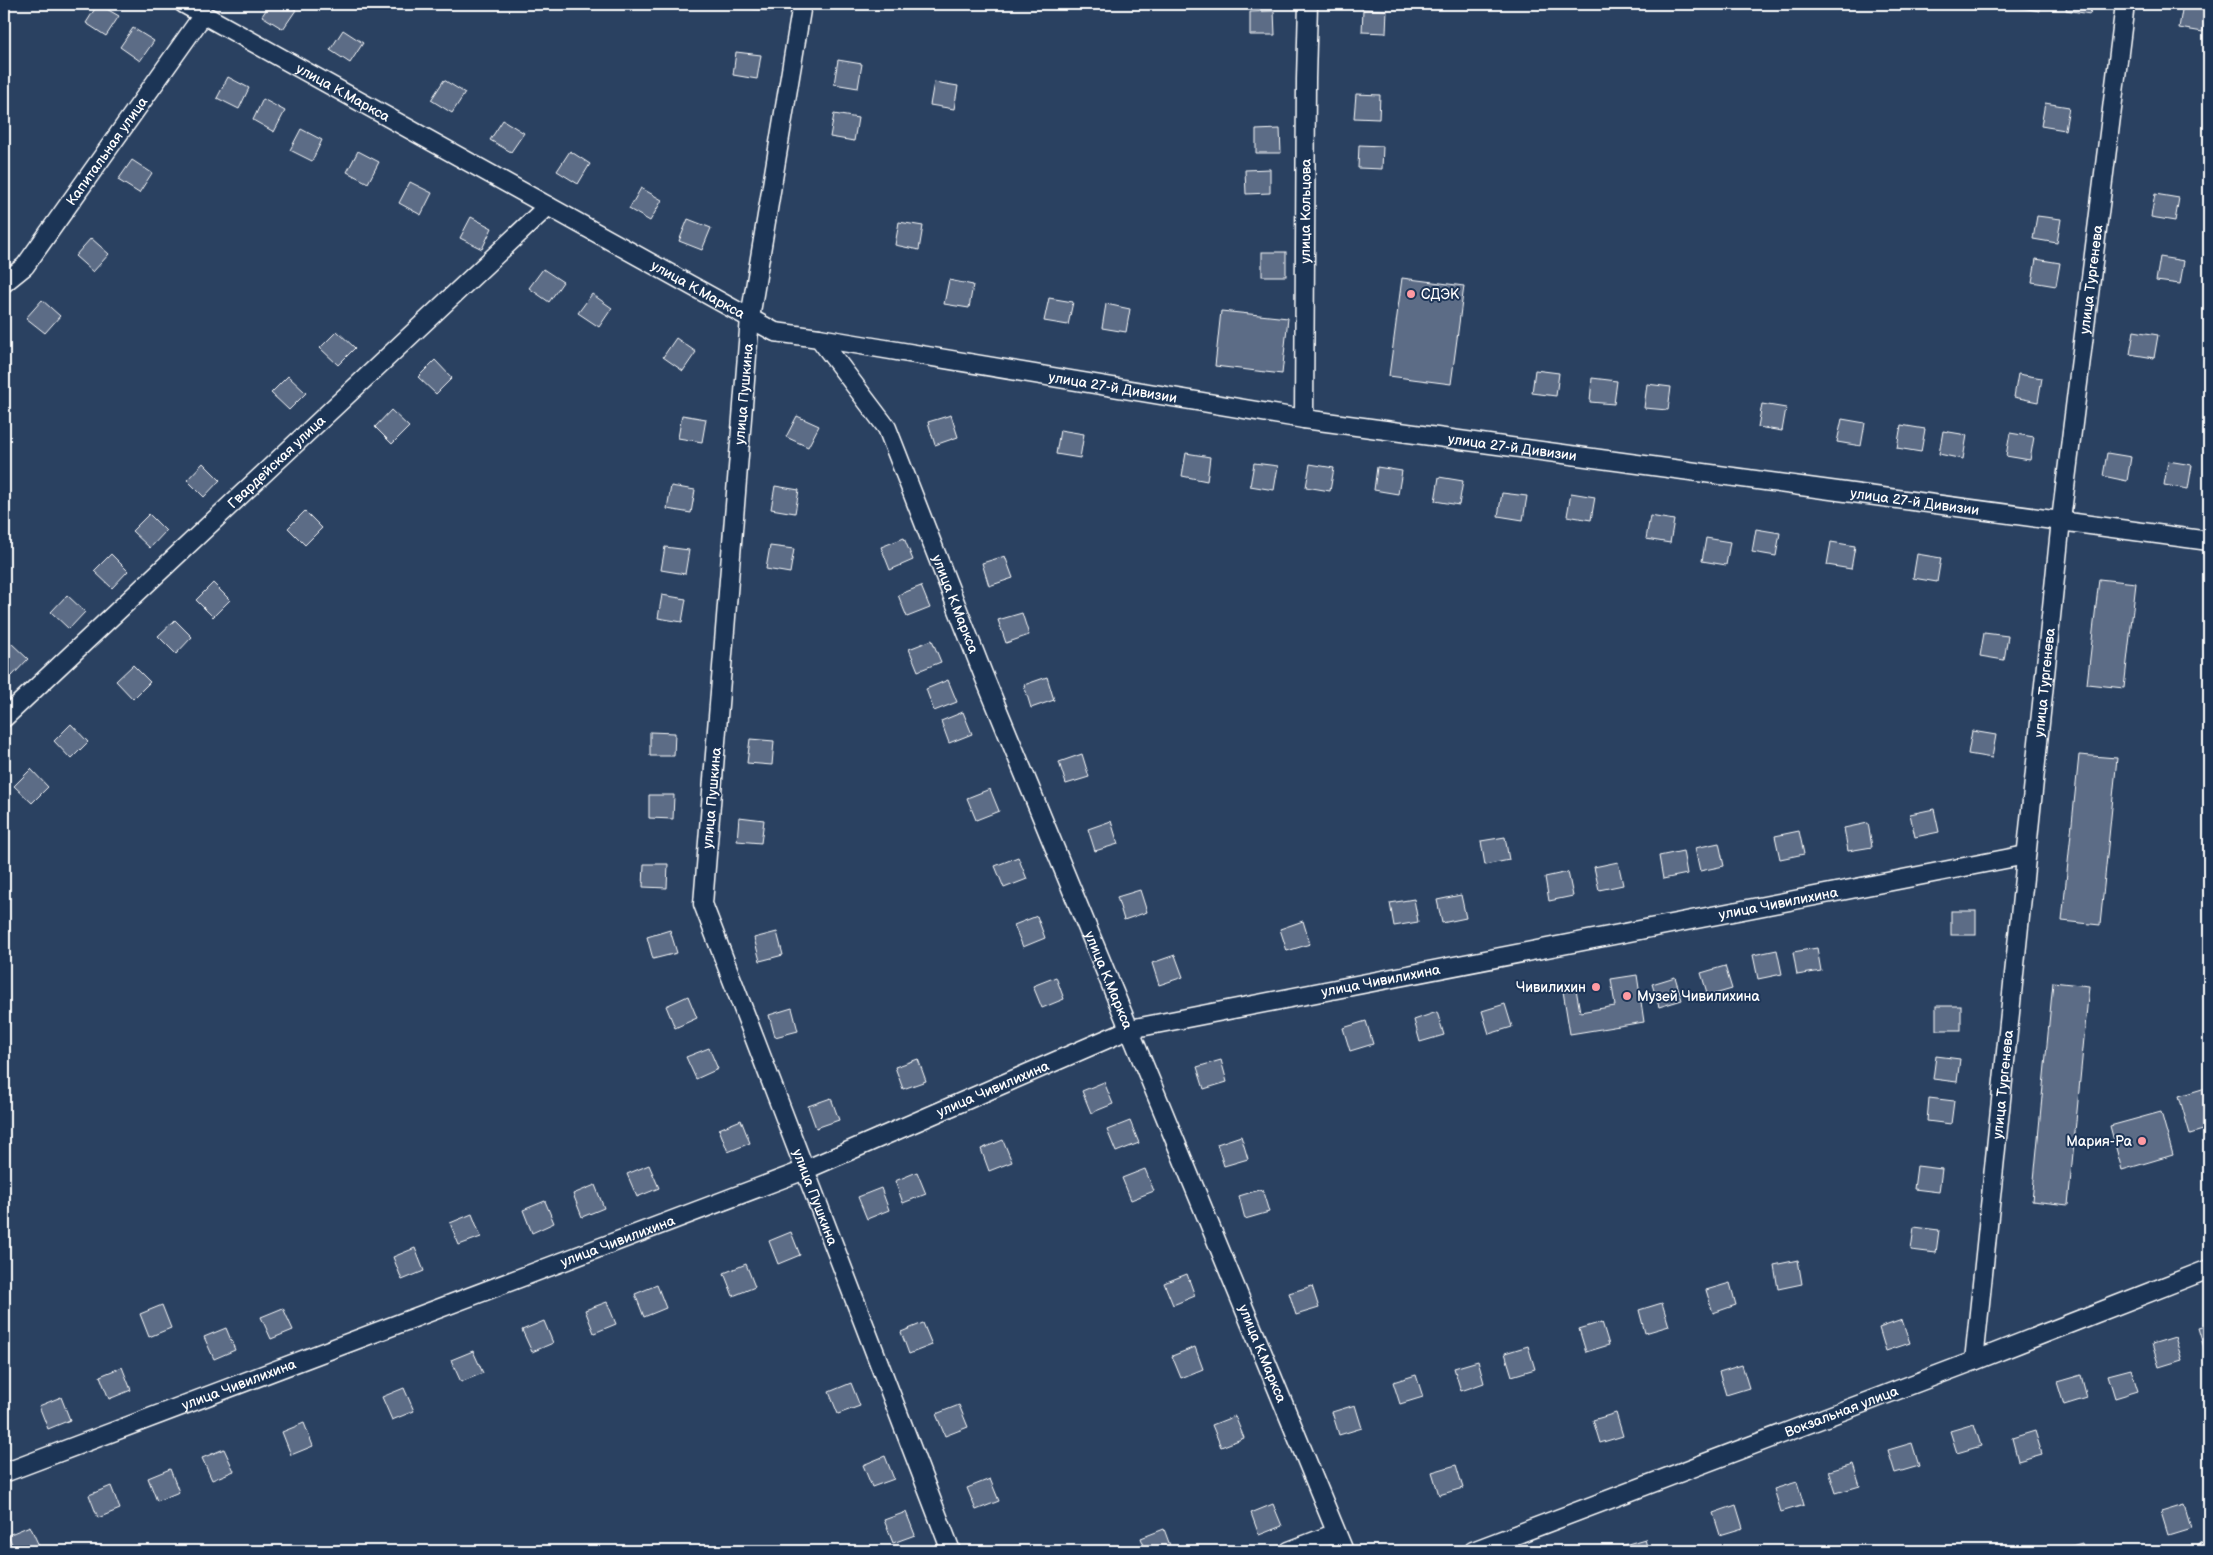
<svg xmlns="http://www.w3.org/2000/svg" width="2213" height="1555" viewBox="0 0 2213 1555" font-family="'Balsamiq Sans',sans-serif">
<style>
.building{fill:#5b6c86;stroke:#fff}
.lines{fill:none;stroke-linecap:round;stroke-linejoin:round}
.street-casing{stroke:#fff;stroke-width:21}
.street{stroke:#1d3557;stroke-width:18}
.poi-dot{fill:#ff9aa2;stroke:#1d3557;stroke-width:2}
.labels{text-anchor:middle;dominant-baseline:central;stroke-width:4;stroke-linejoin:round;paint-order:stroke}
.street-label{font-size:14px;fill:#fff;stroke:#1d3557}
.poi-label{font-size:14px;fill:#fff;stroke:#1d3557;text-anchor:start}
</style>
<rect width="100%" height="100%" fill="#2a4161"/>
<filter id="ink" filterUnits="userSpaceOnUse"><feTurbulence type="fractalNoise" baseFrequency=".02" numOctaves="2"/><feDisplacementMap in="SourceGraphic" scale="10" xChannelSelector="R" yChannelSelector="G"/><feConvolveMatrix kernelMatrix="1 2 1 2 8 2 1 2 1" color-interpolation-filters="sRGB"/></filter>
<g filter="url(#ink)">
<g class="building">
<path d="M98,4L119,16L106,36L86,23Z"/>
<path d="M270,4H286L296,10L283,29L262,16Z"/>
<path d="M747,4H772L771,11L747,8Z"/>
<path d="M1896,4H1914L1913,7Z"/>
<path d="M2016,4H2041L2040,11L2015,7Z"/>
<path d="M2067,4H2092L2090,14L2066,10Z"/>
<path d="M2183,4L2207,8L2203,32L2179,28Z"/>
<path d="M1363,9L1387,10L1386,33L1362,32Z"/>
<path d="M1274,11L1275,35H1250V12Z"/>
<path d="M133,28L154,41L140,61L120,47Z"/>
<path d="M343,30L363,43L350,63L330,50Z"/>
<path d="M736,52L761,55L757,79L733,75Z"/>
<path d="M838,60L862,64L858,88L834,84Z"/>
<path d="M228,77L249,88L239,109L217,98Z"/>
<path d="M444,80L465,93L452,113L431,100Z"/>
<path d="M934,82L958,86L954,109L930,105Z"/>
<path d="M1356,94L1380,95L1379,119L1354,118Z"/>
<path d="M263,99L285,111L274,132L253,120Z"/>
<path d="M2045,103L2069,107L2065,130L2041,126Z"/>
<path d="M834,114L858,118L854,141L830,137Z"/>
<path d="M503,120L524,133L511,152L490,140Z"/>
<path d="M301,129L322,140L312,161L290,150Z"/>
<path d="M1280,129L1281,153H1256V130Z"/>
<path d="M1359,145L1383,146L1382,169L1358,168Z"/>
<path d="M358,151L379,162L368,183L347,172Z"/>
<path d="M570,151L590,164L578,184L557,171Z"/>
<path d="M132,160L152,173L139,193L118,180Z"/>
<path d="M1270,169V193L1246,194L1245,170Z"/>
<path d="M410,182L432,193L421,215L399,203Z"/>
<path d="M641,188L662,200L650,221L629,209Z"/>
<path d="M2155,194L2179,198L2175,221L2151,217Z"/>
<path d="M2037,216L2061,219L2057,243L2033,239Z"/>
<path d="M471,217L492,228L482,249L460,238Z"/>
<path d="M688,219L711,228L702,250L679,241Z"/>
<path d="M899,222L923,226L919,250L895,245Z"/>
<path d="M91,238L109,254L93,272L75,256Z"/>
<rect x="1262" y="252" width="24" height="24"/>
<path d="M2160,257L2184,261L2180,284L2156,281Z"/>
<path d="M2036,259L2060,263L2056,286L2032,282Z"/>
<path d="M543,269L563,282L549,302L529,288Z"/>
<path d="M1402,278L1464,286L1451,384L1389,376Z"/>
<path d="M949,280L973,285L969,308L944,304Z"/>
<path d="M592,294L612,308L599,327L578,313Z"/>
<path d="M1049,298L1073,302L1068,325L1044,321Z"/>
<path d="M42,300L60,316L45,333L26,318Z"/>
<path d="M1106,304L1130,309L1126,332L1102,328Z"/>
<path d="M1221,311L1288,318L1282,374L1215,366Z"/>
<path d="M337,331L355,348L338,365L320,348Z"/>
<path d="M2134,331L2158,335L2154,358L2130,354Z"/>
<path d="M676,338L696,352L683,371L663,357Z"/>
<path d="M435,360L452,378L436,394L418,377Z"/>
<path d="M1535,370L1559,373L1556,396L1532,393Z"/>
<path d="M2018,374L2042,378L2038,402L2014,397Z"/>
<path d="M288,376L306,393L289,410L271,393Z"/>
<path d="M1592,378L1617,381L1614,404L1590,402Z"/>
<path d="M1647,384L1671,387L1668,410L1644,408Z"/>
<path d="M1762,404L1786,408L1782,431L1758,427Z"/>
<path d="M391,410L409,427L392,444L375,427Z"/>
<path d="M682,415L706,419L702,442L678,438Z"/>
<path d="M951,415L958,437L935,445L928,422Z"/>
<path d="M797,416L819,426L808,447L786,437Z"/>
<path d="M1842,419L1865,423L1861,446L1837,442Z"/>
<path d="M1901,425L1925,429L1921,452L1897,448Z"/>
<path d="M1060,430L1084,434L1080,458L1056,454Z"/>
<path d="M1943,431L1967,435L1963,459L1939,454Z"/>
<path d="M2010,433L2034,437L2030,460L2006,456Z"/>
<path d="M1186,453L1210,457L1207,481L1182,476Z"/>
<path d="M2107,453L2131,457L2127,481L2103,476Z"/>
<path d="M2168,461L2192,465L2188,489L2164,485Z"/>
<path d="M203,463L220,480L204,497L187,480Z"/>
<path d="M1254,463L1278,466L1274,490L1250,486Z"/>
<path d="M1310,464L1334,468L1330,491L1306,487Z"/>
<path d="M1377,467L1402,471L1398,494L1374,490Z"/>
<path d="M1439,477L1463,481L1459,505L1435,501Z"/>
<path d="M671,486L695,490L691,513L667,509Z"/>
<path d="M775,486L799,490L795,513L771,509Z"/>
<path d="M1502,493L1527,496L1523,520L1498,516Z"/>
<path d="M1571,493L1595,497L1591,520L1567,516Z"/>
<path d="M305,511L322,528L305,545L288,528Z"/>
<path d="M149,514L166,531L150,548L132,531Z"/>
<path d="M1650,516L1674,520L1670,543L1646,539Z"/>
<path d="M1756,529L1780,533L1776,556L1752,552Z"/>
<path d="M904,538L913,560L890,570L881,547Z"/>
<path d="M1706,538L1730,542L1726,565L1702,561Z"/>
<path d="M1831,542L1855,546L1851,569L1827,565Z"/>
<path d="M770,546L794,549L790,573L766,569Z"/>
<path d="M665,547L689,550L685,574L661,570Z"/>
<path d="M111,554L128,571L112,588L94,571Z"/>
<path d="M1917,554L1941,558L1937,582L1913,578Z"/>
<path d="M1005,556L1013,578L989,586L982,563Z"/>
<path d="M2099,579L2136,583L2124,688L2087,684Z"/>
<path d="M213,583L230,600L213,617L196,600Z"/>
<path d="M921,586L930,608L907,617L898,595Z"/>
<path d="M67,595L85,612L69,629L51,612Z"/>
<path d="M662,595L686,599L682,622L658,618Z"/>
<path d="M1022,613L1029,635L1006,643L998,620Z"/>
<path d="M175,620L192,637L176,654L158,636Z"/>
<path d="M1984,633L2008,636L2004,660L1980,656Z"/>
<path d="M932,640L941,662L918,671L909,649Z"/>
<path d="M10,642L28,659L12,676L4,668V649Z"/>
<path d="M133,665L150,682L133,699L116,681Z"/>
<path d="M1047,677L1054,700L1031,708L1024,685Z"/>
<path d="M948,680L957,702L934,711L926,689Z"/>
<path d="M963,712L972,734L949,743L941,721Z"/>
<path d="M71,724L88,742L71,759L54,741Z"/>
<path d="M1972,731L1996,735L1992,758L1968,754Z"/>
<path d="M650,732L675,733L674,756H650Z"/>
<path d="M750,739L774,741L772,765L747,763Z"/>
<path d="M1082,754L1089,777L1066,784L1059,762Z"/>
<path d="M2079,755L2117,758L2100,925L2062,921Z"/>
<path d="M31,769L48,787L32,803L14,786Z"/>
<path d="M990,789L999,811L976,820L967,798Z"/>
<path d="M649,795H674L673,819L649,818Z"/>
<path d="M1934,809L1939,832L1915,837L1910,814Z"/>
<path d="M739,817L764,820L761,843L737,841Z"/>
<path d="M1111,821L1118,844L1095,851L1088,829Z"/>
<path d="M1868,823L1872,847L1848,851L1844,828Z"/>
<path d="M1799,831L1804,854L1780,859L1775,836Z"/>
<path d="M1505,837L1509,860L1485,865L1481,841Z"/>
<path d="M1719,843L1724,866L1700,871L1695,848Z"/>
<path d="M1683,851L1687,874L1663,879L1659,856Z"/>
<path d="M1018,857L1027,879L1004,888L995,866Z"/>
<path d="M1618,862L1623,885L1599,890L1594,867Z"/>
<path d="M644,864H668L667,888L643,887Z"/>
<path d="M1568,872L1573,896L1549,901L1545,877Z"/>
<path d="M1140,890L1147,912L1124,920L1117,897Z"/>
<path d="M1461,895L1466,918L1442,923L1437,900Z"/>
<path d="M1414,899L1418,922L1394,926L1390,903Z"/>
<rect x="1951" y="911" width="25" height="24"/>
<path d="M1037,916L1045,938L1023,947L1014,925Z"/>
<path d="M1303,921L1310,944L1287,951L1280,929Z"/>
<path d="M670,930L677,953L653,959L647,937Z"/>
<path d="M777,932L783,955L760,961L754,938Z"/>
<path d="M1817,948L1821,971L1797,975L1793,952Z"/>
<path d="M1777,950L1782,974L1758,979L1753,955Z"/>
<path d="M1175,955L1183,977L1159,985L1152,963Z"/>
<path d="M1725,966L1732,989L1708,996L1701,973Z"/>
<path d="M1637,975L1644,1022L1570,1034L1562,985L1575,983L1580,1012L1615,1006L1611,979Z"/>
<path d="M1056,977L1064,999L1042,1008L1033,986Z"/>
<path d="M1675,977L1682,1000L1659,1007L1652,984Z"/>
<path d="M2053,982L2089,986L2068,1205L2032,1201Z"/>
<path d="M688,996L697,1018L675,1028L666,1006Z"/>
<path d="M1505,1004L1512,1027L1489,1034L1482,1011Z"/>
<rect x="1936" y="1006" width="25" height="24"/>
<path d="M792,1008L798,1031L775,1037L769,1015Z"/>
<path d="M1437,1012L1444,1035L1420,1042L1414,1020Z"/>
<path d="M1366,1021L1373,1044L1350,1051L1343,1028Z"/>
<path d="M709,1048L718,1069L696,1079L686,1057Z"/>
<path d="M1936,1056L1960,1059L1957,1082L1933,1079Z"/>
<path d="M918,1059L926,1081L903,1089L895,1067Z"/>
<path d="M1221,1060L1227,1082L1204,1089L1197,1067Z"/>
<path d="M1104,1082L1113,1104L1091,1113L1082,1091Z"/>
<path d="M2209,1087V1128L2190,1134L2179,1096Z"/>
<path d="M831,1098L839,1120L816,1128L808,1106Z"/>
<path d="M1929,1098L1954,1101L1951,1124L1927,1121Z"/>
<path d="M2161,1112L2173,1155L2122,1170L2110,1126Z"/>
<path d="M741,1120L750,1143L728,1152L719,1129Z"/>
<path d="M1130,1121L1139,1143L1116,1152L1107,1130Z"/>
<path d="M1241,1136L1248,1159L1224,1166L1217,1144Z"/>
<path d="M1003,1140L1012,1162L989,1171L981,1149Z"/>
<path d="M649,1165L659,1188L637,1197L627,1174Z"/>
<path d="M1917,1166L1942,1169L1939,1192L1914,1189Z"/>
<path d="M1145,1169L1154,1191L1131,1200L1122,1178Z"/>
<path d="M917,1172L926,1194L903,1203L895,1181Z"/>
<path d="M595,1185L604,1208L582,1217L573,1194Z"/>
<path d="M881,1188L889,1210L867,1219L858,1197Z"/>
<path d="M1262,1189L1269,1212L1245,1219L1239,1196Z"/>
<path d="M545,1201L554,1223L532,1233L523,1210Z"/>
<path d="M472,1214L481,1237L459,1245L450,1223Z"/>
<path d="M1914,1227L1939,1230L1936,1253L1911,1250Z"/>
<path d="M791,1232L800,1255L778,1264L769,1241Z"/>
<path d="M415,1248L424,1271L402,1280L393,1257Z"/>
<path d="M1798,1260L1802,1284L1778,1289L1774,1265Z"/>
<path d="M746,1264L755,1287L733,1296L724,1273Z"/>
<path d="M1187,1274L1195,1296L1173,1305L1164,1283Z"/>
<path d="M1730,1283L1736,1305L1713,1313L1706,1290Z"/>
<path d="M657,1285L666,1308L644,1317L635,1294Z"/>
<path d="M1312,1286L1319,1308L1296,1315L1289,1293Z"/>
<path d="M607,1302L616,1324L594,1333L585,1310Z"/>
<path d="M1662,1303L1669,1326L1645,1333L1639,1310Z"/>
<path d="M162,1305L171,1328L149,1337L140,1314Z"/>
<path d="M283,1308L293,1330L271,1339L261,1317Z"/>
<path d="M1902,1320L1910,1343L1886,1351L1879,1328Z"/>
<path d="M544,1321L553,1343L532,1352L522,1330Z"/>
<path d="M1602,1322L1609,1345L1586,1352L1579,1329Z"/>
<path d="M923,1323L932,1345L909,1354L901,1332Z"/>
<path d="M2209,1325V1349L2205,1351L2198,1328Z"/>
<path d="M226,1328L235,1350L214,1359L204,1337Z"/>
<path d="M2175,1337L2182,1360L2159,1367L2152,1344Z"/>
<path d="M1528,1346L1535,1369L1512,1376L1505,1353Z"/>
<path d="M1195,1347L1203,1369L1181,1378L1172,1356Z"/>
<path d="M473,1351L483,1373L461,1382L451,1360Z"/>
<path d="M1478,1361L1484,1383L1461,1391L1454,1368Z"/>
<path d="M1742,1365L1749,1388L1726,1395L1719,1372Z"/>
<path d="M122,1367L131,1390L109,1399L100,1376Z"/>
<path d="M2131,1369L2138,1391L2115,1398L2108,1375Z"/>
<path d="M1416,1375L1423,1397L1400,1404L1393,1382Z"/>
<path d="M2081,1375L2087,1398L2064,1405L2057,1382Z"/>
<path d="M851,1383L860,1406L838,1414L829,1392Z"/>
<path d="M404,1388L414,1411L392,1420L382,1397Z"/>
<path d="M61,1397L70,1420L48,1429L39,1406Z"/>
<path d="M959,1405L968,1427L945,1436L936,1414Z"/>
<path d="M1355,1405L1362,1428L1339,1435L1332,1412Z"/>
<path d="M1616,1413L1623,1436L1600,1443L1593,1420Z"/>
<path d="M1235,1416L1244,1438L1221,1447L1212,1425Z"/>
<path d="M304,1423L313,1446L291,1455L282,1432Z"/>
<path d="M1974,1424L1981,1446L1957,1453L1950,1431Z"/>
<path d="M2035,1431L2042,1454L2018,1461L2012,1438Z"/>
<path d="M1912,1443L1919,1466L1895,1473L1888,1450Z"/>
<path d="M224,1449L234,1471L212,1480L202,1458Z"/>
<path d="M885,1456L894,1479L872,1487L863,1465Z"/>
<path d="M1853,1464L1860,1486L1836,1493L1829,1471Z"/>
<path d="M1456,1465L1463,1488L1439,1495L1432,1472Z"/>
<path d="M170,1469L179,1492L157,1501L148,1478Z"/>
<path d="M990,1479L999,1501L976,1510L967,1488Z"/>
<path d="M1797,1482L1804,1505L1781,1512L1774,1489Z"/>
<path d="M111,1486L120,1509L98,1518L89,1495Z"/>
<path d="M1273,1504L1282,1526L1259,1535L1251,1513Z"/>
<path d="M1736,1505L1743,1528L1720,1535L1713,1513Z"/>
<path d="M2184,1505L2191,1528L2168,1535L2161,1512Z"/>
<path d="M906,1512L915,1535L893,1543L884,1520Z"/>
<path d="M30,1526L40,1548L32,1551H15L8,1535Z"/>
<path d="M1164,1529L1172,1551H1146L1141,1538Z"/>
<path d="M1645,1539L1648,1551H1623L1621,1546Z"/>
<path d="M2082,1543L2084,1551H2058V1550Z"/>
</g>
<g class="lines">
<defs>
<g id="street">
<path id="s1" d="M184,4L775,332L819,338L887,428L983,674L1344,1551"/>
<path id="s2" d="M802,4L750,318L703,904L951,1551"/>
<path id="s3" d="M4,283L25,266L203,15"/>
<path id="s4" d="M819,338L1304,419L2209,541"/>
<path id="s5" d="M1304,419L1306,79L1308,4"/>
<path id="s6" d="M4,718L548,206"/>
<path id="s7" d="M1974,1361L2061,520L2125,4"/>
<path id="s8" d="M4,1473L805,1170L1130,1029L2026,855"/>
<path d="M1289,1551L1336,1533"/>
<path id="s9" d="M1473,1551L1974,1361L2209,1269"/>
<path d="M2206,1551L2209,1550"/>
</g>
</defs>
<use href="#street" class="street-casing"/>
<use href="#street" class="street"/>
</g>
</g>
<g class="poi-dot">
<circle cx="1411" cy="294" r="5"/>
<circle cx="1596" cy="987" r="5"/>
<circle cx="1627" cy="996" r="5"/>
<circle cx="2142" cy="1141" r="5"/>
</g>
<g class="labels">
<g class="street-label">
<text stroke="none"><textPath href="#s1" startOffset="182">улица К.Маркса</textPath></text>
<text stroke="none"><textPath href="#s3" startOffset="168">Капитальная улица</textPath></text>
<text stroke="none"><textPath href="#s5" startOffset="208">улица Кольцова</textPath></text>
<text stroke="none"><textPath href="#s7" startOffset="1088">улица Тургенева</textPath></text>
<text stroke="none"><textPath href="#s1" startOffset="588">улица К.Маркса</textPath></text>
<text stroke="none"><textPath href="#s4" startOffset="298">улица 27-й Дивизии</textPath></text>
<text transform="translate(744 394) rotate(-85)">улица Пушкина</text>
<text stroke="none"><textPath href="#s4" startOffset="702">улица 27-й Дивизии</textPath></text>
<text stroke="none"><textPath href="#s6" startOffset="374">Гвардейская улица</textPath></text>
<text stroke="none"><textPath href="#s4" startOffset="1108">улица 27-й Дивизии</textPath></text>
<text stroke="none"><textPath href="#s1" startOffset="1022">улица К.Маркса</textPath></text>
<text stroke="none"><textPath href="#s7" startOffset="682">улица Тургенева</textPath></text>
<text transform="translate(712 798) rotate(-85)">улица Пушкина</text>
<text stroke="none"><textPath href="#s8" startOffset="1871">улица Чивилихина</textPath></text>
<text stroke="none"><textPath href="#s1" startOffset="1428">улица К.Маркса</textPath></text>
<text stroke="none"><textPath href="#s8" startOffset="1466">улица Чивилихина</textPath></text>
<text stroke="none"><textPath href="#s7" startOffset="278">улица Тургенева</textPath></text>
<text stroke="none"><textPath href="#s8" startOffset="1061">улица Чивилихина</textPath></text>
<text stroke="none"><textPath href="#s2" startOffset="1220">улица Пушкина</textPath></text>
<text stroke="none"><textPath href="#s8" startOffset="656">улица Чивилихина</textPath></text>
<text stroke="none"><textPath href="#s1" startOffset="1832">улица К.Маркса</textPath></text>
<text stroke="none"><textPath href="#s8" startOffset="251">улица Чивилихина</textPath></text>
<text stroke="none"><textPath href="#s9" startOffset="394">Вокзальная улица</textPath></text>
</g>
<g class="poi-label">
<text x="1421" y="294">СДЭК</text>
<text x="1586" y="987" text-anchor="end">Чивилихин</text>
<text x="1637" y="996">Музей Чивилихина</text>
<text x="2132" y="1141" text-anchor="end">Мария-Ра</text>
</g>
</g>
<rect width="2213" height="1555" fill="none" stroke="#1d3557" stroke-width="20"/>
<rect x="10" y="10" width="2193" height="1535" fill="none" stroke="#fff" stroke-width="2" filter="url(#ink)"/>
</svg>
